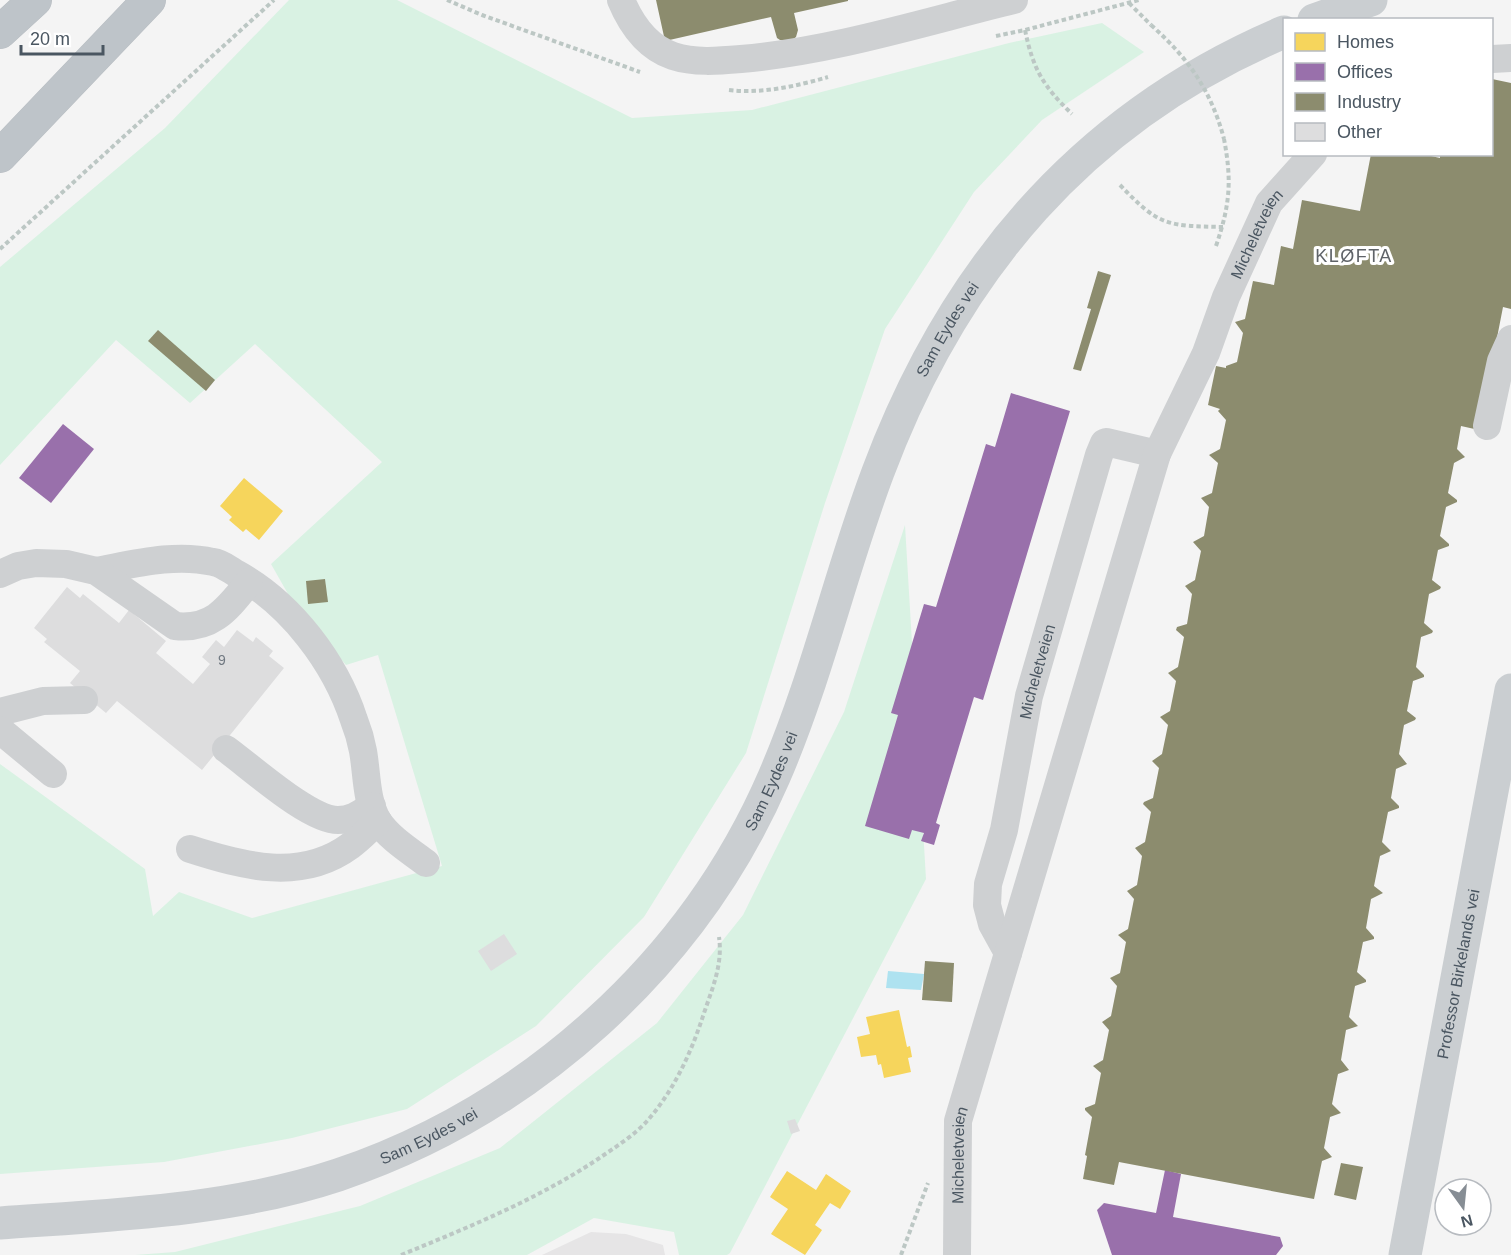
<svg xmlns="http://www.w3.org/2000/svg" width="1511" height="1255" viewBox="0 0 1511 1255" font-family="Arial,sans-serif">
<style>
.education{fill:#e6e5e6}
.green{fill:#d9f2e3}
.water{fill:#aee2f0}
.homes{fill:#f6d55c}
.offices{fill:#9970ab}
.industry{fill:#8c8c6e}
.building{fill:#ddddde}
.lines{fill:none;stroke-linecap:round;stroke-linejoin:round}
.highway-casing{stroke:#b9bec3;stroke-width:34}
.path{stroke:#bcc7c4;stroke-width:4;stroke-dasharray:4.5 3;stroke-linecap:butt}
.minor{stroke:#ced0d2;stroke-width:28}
.major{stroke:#caced1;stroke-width:33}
.highway{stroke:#bec4c9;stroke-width:33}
.path-bridge{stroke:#bcc7c4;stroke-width:4;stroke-dasharray:4.5 3;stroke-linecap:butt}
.labels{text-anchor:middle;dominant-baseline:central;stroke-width:6;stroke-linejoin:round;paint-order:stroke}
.number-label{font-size:14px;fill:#707881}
.street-label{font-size:16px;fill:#4a5661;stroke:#fff}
.neighbourhood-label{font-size:18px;letter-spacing:1.5px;fill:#5f6368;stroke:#fff}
</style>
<rect width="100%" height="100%" fill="#f4f4f4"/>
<path class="education" d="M591,1232L626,1234L663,1245L665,1255H542Z"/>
<g class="green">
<path d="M289,0H397L632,118L752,110L1009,43L1102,23L1144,52L1042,120L974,192L885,329L825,503L746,753L644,917L536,1026L407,1109L292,1138L164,1162L0,1174V764L145,869L153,916L179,892L252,918L442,866L378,655L346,665L296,608L271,564L382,462L255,344L190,403L116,340L0,465V267L165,128Z"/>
<path d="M905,525L926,879L730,1253L727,1255H679L674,1232L594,1218L527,1255H135L175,1252L360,1206L500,1148L657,1023L743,915L844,712Z"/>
</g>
<path class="water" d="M888,971L924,974L921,990L886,988Z"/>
<g class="homes">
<path d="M244,478L283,511L259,540L246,529L243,532L229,520L232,517L220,506Z"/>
<path d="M899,1010L907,1047L910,1046L912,1057L908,1058L911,1072L884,1078L881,1064L878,1065L876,1055L861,1057L857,1037L870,1034L866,1017Z"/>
<path d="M787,1171L816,1190L826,1174L851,1191L840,1209L830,1203L815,1225L822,1230L805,1255L771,1234L788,1209L770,1197Z"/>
</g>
<g class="offices">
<path d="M1011,393L1070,411L983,700L974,697L936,823L940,825L934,845L921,841L924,833L912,830L909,839L865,826L898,715L891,713L924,604L936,607L986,444L995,447Z"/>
<path d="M63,424L94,449L51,503L19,478Z"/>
<path d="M1165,1170L1181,1174L1173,1217L1280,1237L1283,1246L1276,1255H1112L1097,1210L1104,1203L1156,1213Z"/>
</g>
<g class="industry">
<path d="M656,0H848V1L794,13L798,30L796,37L792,40H780L777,38L771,17L665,41Z"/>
<path d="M1492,79L1511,83V309L1503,307L1479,430L1461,426L1457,449L1465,457L1454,463L1448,493L1457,500V502L1446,507L1440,536L1449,544V546L1438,550L1432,580L1441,587L1440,589L1429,594L1424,623L1433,631L1432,633L1421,637L1416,667L1424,675V677L1413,681L1407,711L1416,718L1415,720L1404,725L1399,754L1407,764L1396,769L1391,798L1399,806V808L1388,812L1382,842L1391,851L1380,856L1374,886L1383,893L1371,899L1366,928L1374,937V939L1363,942L1357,972L1366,980V982L1355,986L1349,1017L1358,1026L1346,1030L1341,1060L1349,1070L1338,1074L1332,1104L1341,1113L1330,1117L1324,1148L1332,1157L1322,1161L1314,1199L1119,1162L1114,1185L1083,1179L1087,1156L1085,1155L1092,1117L1085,1110V1108L1095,1104L1101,1073L1093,1066L1103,1060L1109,1030L1102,1022L1111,1016L1117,986L1110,978L1120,973L1126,942L1118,935L1128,929L1134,899L1127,891L1137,885L1142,856L1135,848L1145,842L1151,812L1143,804L1144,802L1153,798L1159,768L1152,761L1162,754L1168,725L1160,717L1170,711L1176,681L1168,673L1178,667L1184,637L1176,630L1177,627L1187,624L1192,594L1185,586L1195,580L1201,551L1193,542L1204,536L1209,507L1201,498L1212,493L1218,463L1209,455L1220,449L1226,420L1218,411L1220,409L1208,405L1216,366L1226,368V366L1237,362L1243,333L1235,322L1245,319L1253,281L1274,285L1281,246L1293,249L1302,200L1360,211L1371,154H1422L1440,158V154H1492Z"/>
<path d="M1098,271L1111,275L1081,371L1073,369L1091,309L1087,308Z"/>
<path d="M158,330L215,380L206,391L148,341Z"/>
<path d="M325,579L328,602L308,604L306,581Z"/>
<path d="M925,961L954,963L952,1002L922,1000Z"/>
<path d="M1341,1163L1363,1167L1356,1200L1334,1195Z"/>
</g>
<g class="building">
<path d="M67,587L80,598L83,594L119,623L129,610L166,641L156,653L193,684L210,664L202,657L216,640L224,647L237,630L253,642L256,637L273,651L269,656L284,668L202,770L117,701L106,713L70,683L80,671L44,642L47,639L34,628Z"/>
<path d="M504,934L517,954L491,971L478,951Z"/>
<path d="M795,1119L800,1131L791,1134L787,1121Z"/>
</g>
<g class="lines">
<defs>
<g id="highway">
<path d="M0,32L35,0"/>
<path d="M0,156L149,0"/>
</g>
</defs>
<use href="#highway" class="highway-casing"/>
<g class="path">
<path d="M447,0L482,15L640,72"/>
<path d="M1129,3L1151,25"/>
<path d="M1025,30C1033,69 1043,86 1072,114"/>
<path d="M996,36L1025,30L1139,0"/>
<path d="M729,90C762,94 797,86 828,77"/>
<path d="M1120,185C1159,226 1167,226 1223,227"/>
<path d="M1216,246C1230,205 1232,181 1224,139"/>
<path d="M0,249L274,0"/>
<path d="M401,1255C469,1227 536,1200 598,1159C614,1148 635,1135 648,1120C674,1090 691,1053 703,1016C712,989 723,965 719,937"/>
<path d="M901,1255L928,1183"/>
</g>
<g class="minor">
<path d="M621,0C631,24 647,47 673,56C694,63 718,61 741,59C833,51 924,22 1014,0"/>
<path d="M1492,59L1511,58"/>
<path d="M1487,426L1501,361L1511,339"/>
<path d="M96,571C134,564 175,553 213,562C222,563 230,570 237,574C291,604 335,662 354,720C358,730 361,740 363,751C367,773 366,802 378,821C389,838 410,851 426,863"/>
<path d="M0,574L18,566L36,563L66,564L96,571L175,626C213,630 228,608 249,582"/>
<path d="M0,712L43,701L84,700"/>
<path d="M0,730L53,774"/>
<path d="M226,749C251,767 309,820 338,820C352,820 361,813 372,806"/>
<path d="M190,849C243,866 301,882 350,846C360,839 369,829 378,821"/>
<path id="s1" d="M1008,953L992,924L987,905L988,884L1004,830L1029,696L1099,455L1104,443L1106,442L1157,454"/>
<path id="s2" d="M957,1255L958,1121L1157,454L1206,353L1226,297L1269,203L1313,154"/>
</g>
<g class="major">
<path d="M1314,20L1371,0"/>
<path id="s3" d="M0,1223C113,1215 230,1211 338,1175C530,1110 693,964 774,777C817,678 840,573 878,472C954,269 1083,117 1284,32"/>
<path id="s4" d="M1405,1255L1511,690"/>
</g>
<use href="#highway" class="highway"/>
<path class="path-bridge" d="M1151,25C1188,58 1211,90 1224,139"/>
</g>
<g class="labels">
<g class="number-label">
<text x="222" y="660">9</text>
</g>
<g class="street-label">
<text stroke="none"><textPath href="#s2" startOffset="1072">Micheletveien</textPath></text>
<text stroke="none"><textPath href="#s3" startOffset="1431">Sam Eydes vei</textPath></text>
<text stroke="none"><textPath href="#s1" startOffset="292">Micheletveien</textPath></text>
<text stroke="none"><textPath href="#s3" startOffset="945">Sam Eydes vei</textPath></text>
<text stroke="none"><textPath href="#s4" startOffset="286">Professor Birkelands vei</textPath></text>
<text stroke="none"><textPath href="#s3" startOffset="441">Sam Eydes vei</textPath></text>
<text stroke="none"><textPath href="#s2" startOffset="100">Micheletveien</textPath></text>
</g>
<g class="neighbourhood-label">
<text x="1354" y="256">KLØFTA</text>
</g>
</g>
<rect x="1283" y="18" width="210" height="138" fill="#ffffff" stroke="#b7bbc0" stroke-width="1.5"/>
<rect x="1295" y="33" width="30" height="18" fill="#f6d55c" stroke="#b7bbc0" stroke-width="1.5"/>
<text x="1337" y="48" font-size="18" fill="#4a5661">Homes</text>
<rect x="1295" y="63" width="30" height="18" fill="#9970ab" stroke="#b7bbc0" stroke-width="1.5"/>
<text x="1337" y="78" font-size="18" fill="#4a5661">Offices</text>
<rect x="1295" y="93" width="30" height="18" fill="#8c8c6e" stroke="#b7bbc0" stroke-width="1.5"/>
<text x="1337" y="108" font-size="18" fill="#4a5661">Industry</text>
<rect x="1295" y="123" width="30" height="18" fill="#ddddde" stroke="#b7bbc0" stroke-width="1.5"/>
<text x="1337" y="138" font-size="18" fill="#4a5661">Other</text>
<g transform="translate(1463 1207) rotate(165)"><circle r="28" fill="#ffffff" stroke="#b7bbc0" stroke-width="1.5"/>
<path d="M0-4.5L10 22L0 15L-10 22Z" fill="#868d94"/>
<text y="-9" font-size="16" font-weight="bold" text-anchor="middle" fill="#4a5661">N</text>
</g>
<path d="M21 45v9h82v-9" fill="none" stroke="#4a5661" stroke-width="3"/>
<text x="30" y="45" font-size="18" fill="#4a5661" stroke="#ffffff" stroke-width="4.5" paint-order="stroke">20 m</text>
</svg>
